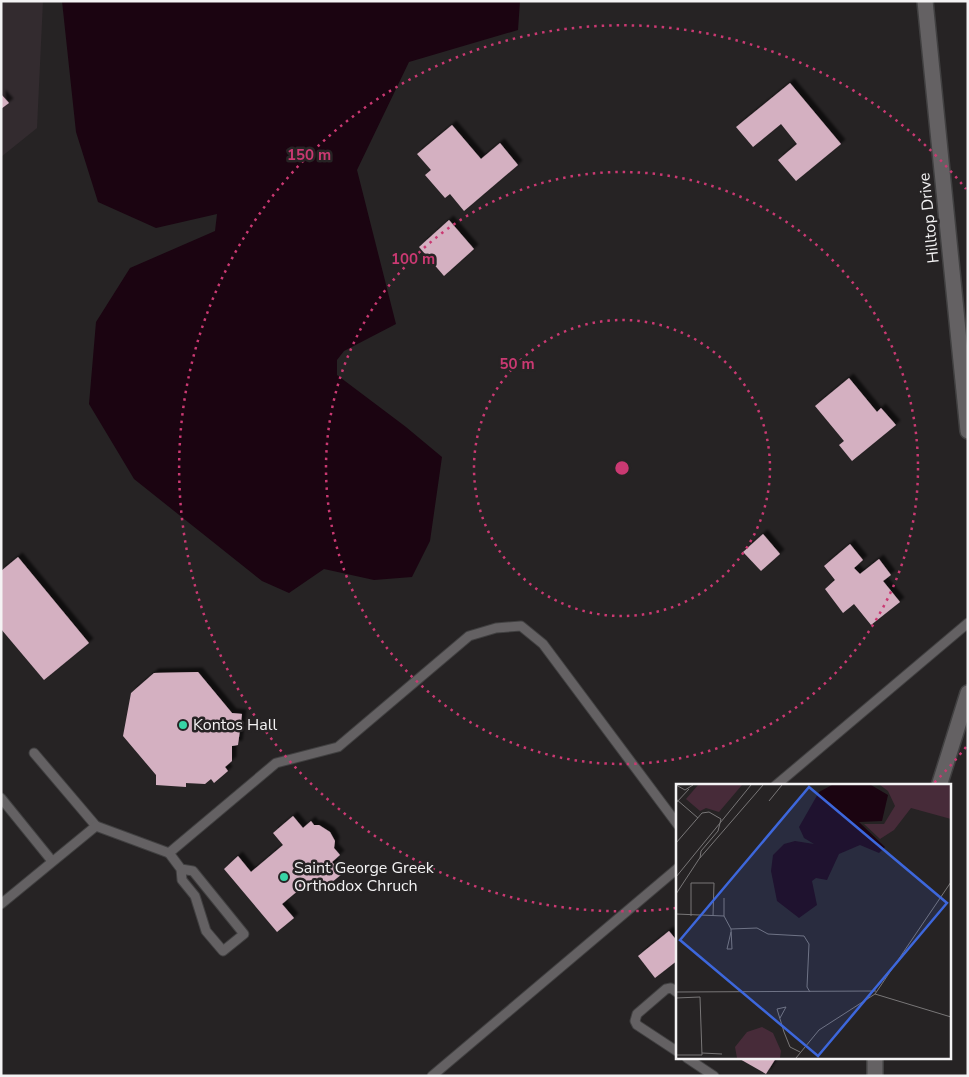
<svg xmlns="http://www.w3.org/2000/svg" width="969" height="1077" viewBox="0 0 969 1077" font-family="'Nunito Sans',sans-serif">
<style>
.built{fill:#332b2f}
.water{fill:#1b0411}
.building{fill:#d4b0c1;filter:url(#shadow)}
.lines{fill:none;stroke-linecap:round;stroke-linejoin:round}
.service-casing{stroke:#414041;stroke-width:11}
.tertiary-casing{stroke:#414041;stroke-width:18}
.service{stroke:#646163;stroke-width:9}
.tertiary{stroke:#646163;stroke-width:15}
.ring{fill:none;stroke:#ca3972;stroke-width:2.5;stroke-dasharray:2.5 5}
.poi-dot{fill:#38d4a6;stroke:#262324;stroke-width:2}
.labels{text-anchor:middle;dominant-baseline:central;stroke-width:5;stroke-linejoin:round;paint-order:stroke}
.street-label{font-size:16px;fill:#f4f3f4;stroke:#262324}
.poi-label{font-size:16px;fill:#f4f3f4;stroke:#262324;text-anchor:start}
.inset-road{fill:none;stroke:#787677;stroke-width:1}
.view{fill:#3d67dc;fill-opacity:0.15;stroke:#3d67dc;stroke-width:2.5}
.inset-edge{fill:none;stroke:#f4f3f4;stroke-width:2.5}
.centre{fill:#ca3972;stroke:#262324;stroke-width:2.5}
.ring-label{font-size:15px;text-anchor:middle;font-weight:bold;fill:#ca3972;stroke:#262324;stroke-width:5;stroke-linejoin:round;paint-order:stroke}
</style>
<defs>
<filter id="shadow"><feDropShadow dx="4.5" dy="-4.5" stdDeviation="1" flood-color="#0009"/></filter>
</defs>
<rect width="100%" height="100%" fill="#262324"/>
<path class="built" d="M1,1H43L37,128L1,157Z"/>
<path class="water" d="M62,1H520L518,30L409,62L357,170L396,324L344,351L337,360V375L406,427L442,457L430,541L412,577L374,580L324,569L289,593L262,581L134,479L89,404L96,322L130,268L215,231L217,214L156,228L98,202L76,132Z"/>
<g class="building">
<path d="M790,83L841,144L796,181L778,160L797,144L781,124L753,147L736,127Z"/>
<path d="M1,94L9,103L1,109Z"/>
<path d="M452,125L481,159L500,143L518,165L464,211L450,194L445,198L425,175L431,170L417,154Z"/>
<path d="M449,220L474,249L444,276L419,247Z"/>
<path d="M849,378L877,412L881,408L896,425L852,461L839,445L844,441L815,406Z"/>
<path d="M763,534L780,554L761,571L743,552Z"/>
<path d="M850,544L863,560L854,568L860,574L879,559L891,575L883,581L900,602L871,625L854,604L843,613L825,589L835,580L824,566Z"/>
<path d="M18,557L89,643L44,680L1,629V571Z"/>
<path d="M198,672L232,713L242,714L238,745L232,746V761L225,767L228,771L214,783L211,779L205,784L186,783V787L156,785V775L123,736L131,693L154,673Z"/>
<path d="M293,816L303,828L311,821L314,825H319L330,832L335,841L334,848L340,855L332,862L342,874L321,891L311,880L282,904L294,918L277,932L224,869L238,856L251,872L283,845L273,833Z"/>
<path d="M669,931L678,942V960L655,978L638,956Z"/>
<path d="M738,1058H776L766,1074Z"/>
</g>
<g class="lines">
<defs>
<g id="service">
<path d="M34,753L96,826"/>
<path d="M775,786L968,623"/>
<path d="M1,798L52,861"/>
<path d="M169,853L181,869L182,880L195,896L206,931L223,951L244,934L193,871L181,869"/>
<path d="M1,904L96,826L169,853L276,763L338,747L469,636L496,628L521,626L543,644L678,825"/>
<path d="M678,993L671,988L666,989L637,1014L635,1021L637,1025L678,1052"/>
<path d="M687,1058L714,1076"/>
<path d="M432,1076L678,868"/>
</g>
<g id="tertiary">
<path d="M925,1L968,431"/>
<path d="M939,786L968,693"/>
<path d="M875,1058V1076"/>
</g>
</defs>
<use href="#service" class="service-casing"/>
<use href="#tertiary" class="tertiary-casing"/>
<use href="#service" class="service"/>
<use href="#tertiary" class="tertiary"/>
</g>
<g class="ring">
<circle cx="622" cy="468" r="148"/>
<circle cx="622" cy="468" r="296"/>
<path d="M966 747A443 443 0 0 1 933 784M676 908A443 443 0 1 1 966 189"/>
</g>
<g class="poi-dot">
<circle cx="183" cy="725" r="5"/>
<circle cx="284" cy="877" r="5"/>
</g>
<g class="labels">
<g class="street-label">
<text transform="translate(929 218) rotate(-96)">Hilltop Drive</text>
</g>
<g class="poi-label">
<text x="193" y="725">Kontos Hall</text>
<text x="294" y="868">Saint George Greek<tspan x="294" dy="18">Orthodox Chruch</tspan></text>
</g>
</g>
<g transform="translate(676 784)">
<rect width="275" height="275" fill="#262324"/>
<path d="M22,1H66L43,28L30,24L24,27L10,15ZM204,1H275V35L235,24L218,46L204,55L188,40H208L219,22L212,7ZM86,243L97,249L105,267L104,274H61L59,263L71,248Z" fill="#472b39"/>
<path d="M156,1H195L212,11L206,37L183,38L209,63L203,69L184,61L163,70L151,96L140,94L136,97L141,121L123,134L101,117L95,87L97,71L108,60L119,57L138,60L128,54L123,43L143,8Z" fill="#1b0411"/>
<path class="inset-road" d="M0,1L9,6L17,1M0,15L22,34M93,17L106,1M0,19L13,5M0,59L26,29L33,28L45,35M24,74L25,67L42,47L45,35M0,93L75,1M0,110L23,75L87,1M48,114V132M0,130L48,132L55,145L81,144L92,150L128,152L133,160L131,203L134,208M15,132V99H38L37,132M55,148L51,165H56L55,145M0,208L200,207M199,210L275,233M0,214L24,213L26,271H0M104,234L110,223L101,225L108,248L114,263L124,268M26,269L46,270M120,274L143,246L199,210L275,98"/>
<path class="view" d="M133,3L271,119L142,272L4,156Z"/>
<rect width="275" height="275" class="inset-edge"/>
</g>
<circle cx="622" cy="468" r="8" class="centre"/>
<g class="ring-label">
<text x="309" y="160">150 m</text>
<text x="413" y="264">100 m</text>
<text x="517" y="369">50 m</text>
</g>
<rect width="969" height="1077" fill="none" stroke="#f4f3f4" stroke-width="5"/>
</svg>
